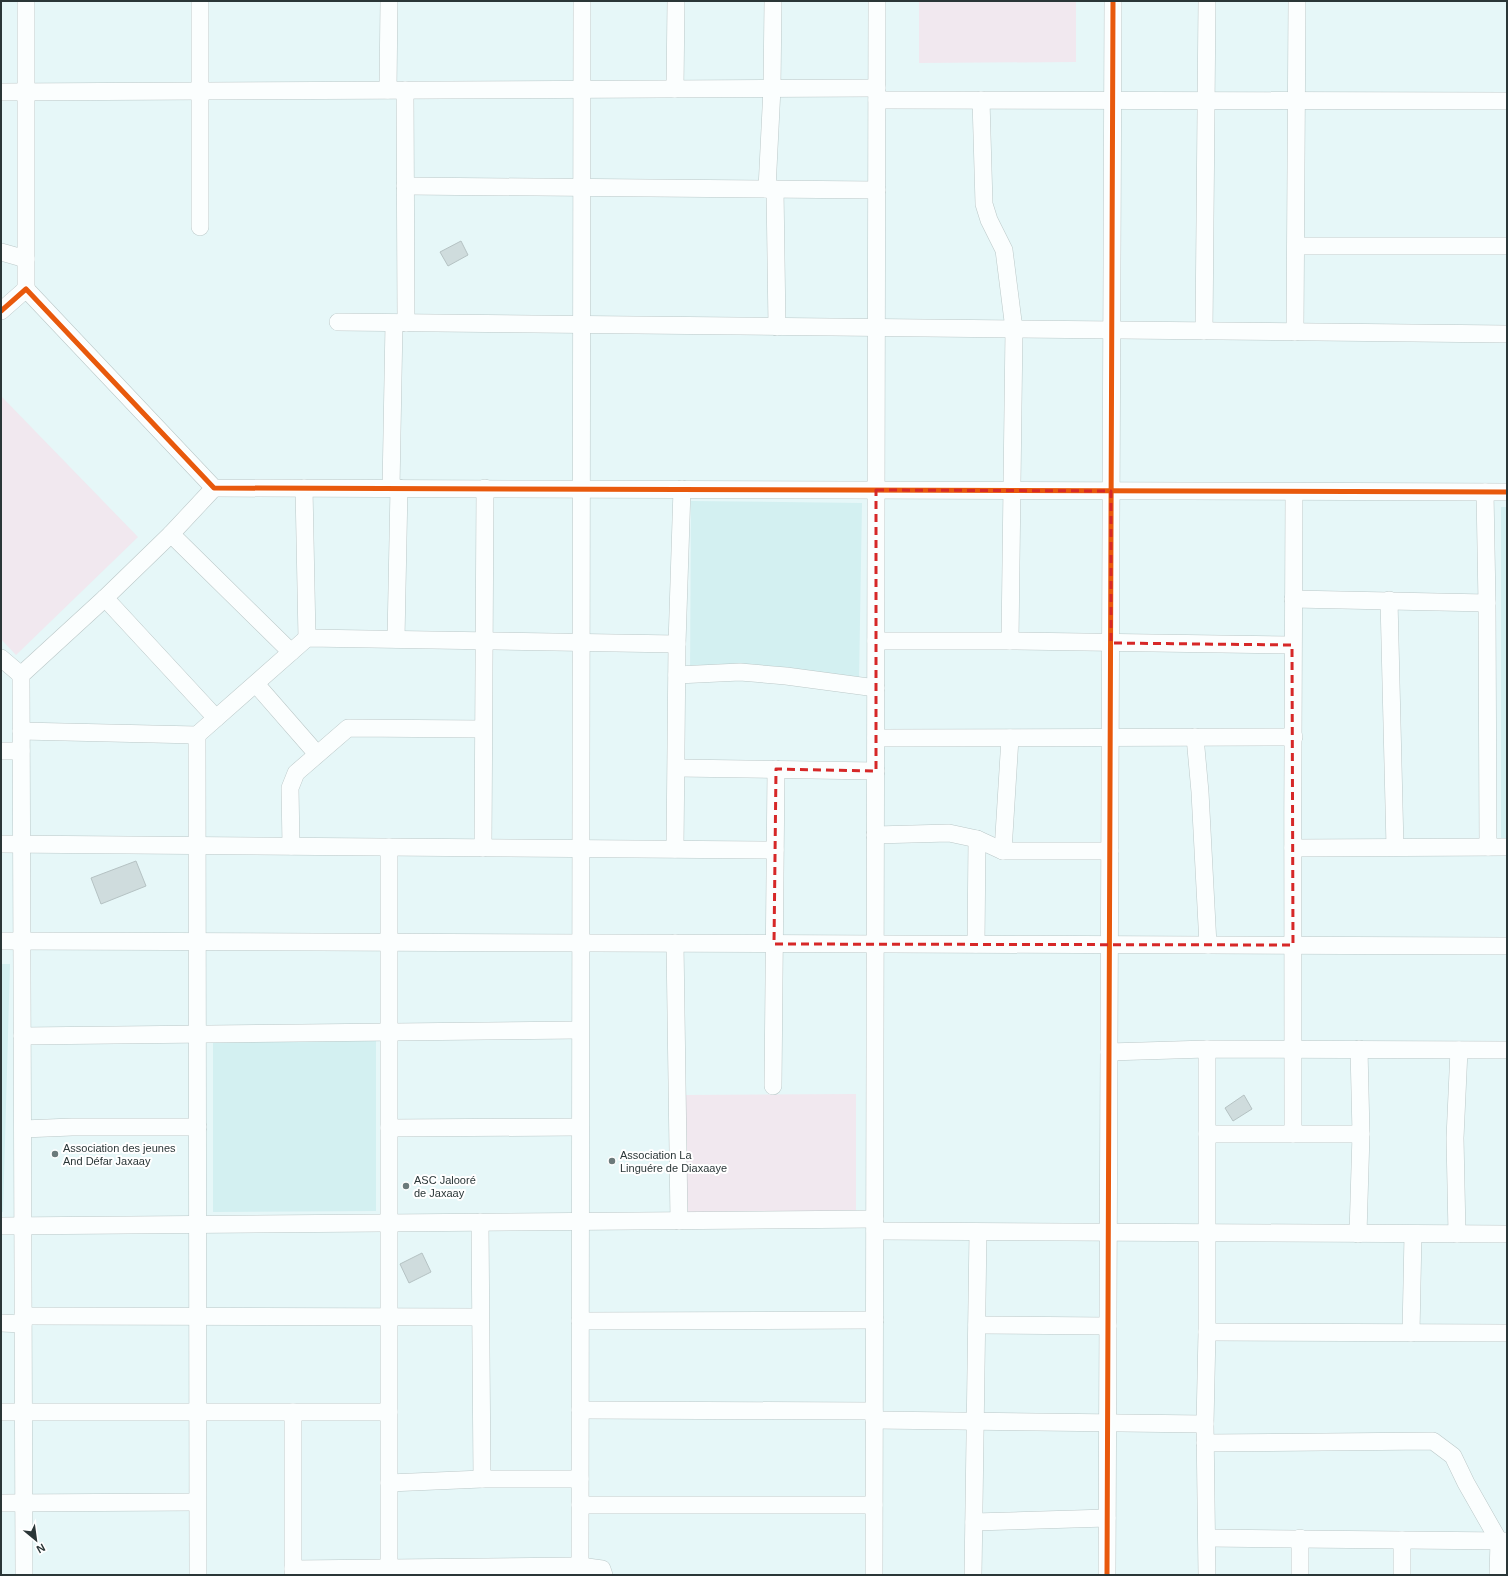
<svg xmlns="http://www.w3.org/2000/svg" width="1508" height="1576" viewBox="0 0 1508 1576" font-family="Arial,sans-serif">
<style>
.built{fill:#d3f0f1}
.green{fill:#f1e8ef}
.building{fill:#cfdcdd;stroke:#b5c2c3}
.lines{fill:none;stroke-linecap:round;stroke-linejoin:round}
.street-casing{stroke:#bbc8c8;stroke-width:18}
.street{stroke:#fbfefe;stroke-width:17}
.cycleway-casing{stroke:#fff;stroke-width:8}
.cycleway{stroke:#e8590c;stroke-width:5}
.marked{fill:none;stroke:#d62828;stroke-width:3;stroke-dasharray:8 5;stroke-linejoin:round}
.poi-dot{fill:#6c7a7b;stroke:#fff;stroke-width:1.5}
.labels{text-anchor:middle;dominant-baseline:central;stroke-width:4;stroke-linejoin:round;paint-order:stroke}
.poi-label{font-size:11px;fill:#2a3637;stroke:#fff;text-anchor:start}
</style>
<rect width="100%" height="100%" fill="#e6f7f8"/>
<g class="built">
<path d="M691,501L862,503L859,681H690Z"/>
<rect x="1501" y="507" width="6" height="331"/>
<path d="M1,964H10L3,1212H1Z"/>
<path d="M213,1040H376V1211L213,1212Z"/>
</g>
<g class="green">
<path d="M919,1H1076V62L919,63Z"/>
<path d="M1,396L138,537L16,655L1,639Z"/>
<path d="M856,1094V1213L685,1214V1095Z"/>
</g>
<g class="building">
<path d="M461,241L468,255L448,266L440,252Z"/>
<path d="M136,861L146,886L101,904L91,878Z"/>
<path d="M1244,1095L1252,1109L1233,1121L1225,1108Z"/>
<path d="M422,1253L431,1272L409,1283L400,1264Z"/>
</g>
<g class="lines">
<defs>
<g id="street">
<path d="M675,89L676,1"/>
<path d="M388,90L389,1"/>
<path d="M405,90L406,323"/>
<path d="M1,92L877,88"/>
<path d="M877,100L1507,101"/>
<path d="M981,100L984,204L989,220L1004,250L1014,329L1010,641"/>
<path d="M405,186L877,190"/>
<path d="M767,189L772,88L773,1"/>
<path d="M775,189L777,327"/>
<path d="M200,227V1"/>
<path d="M1296,246H1507"/>
<path d="M1,252L26,259"/>
<path d="M26,289V1"/>
<path d="M1,311L26,289L214,488L1507,492"/>
<path d="M338,322L1507,334"/>
<path d="M1204,331L1207,1"/>
<path d="M1295,332L1297,1"/>
<path d="M304,488L307,638"/>
<path d="M391,488L394,323"/>
<path d="M1485,492L1487,603L1488,847"/>
<path d="M171,534L291,652"/>
<path d="M105,598L216,718"/>
<path d="M1293,599L1487,603"/>
<path d="M1389,600L1395,847"/>
<path d="M396,639L399,488"/>
<path d="M876,641H1010L1292,645"/>
<path d="M1,658L21,675"/>
<path d="M677,675L740,672L786,676L876,688"/>
<path d="M256,684L317,754"/>
<path d="M21,731L197,735L307,638L677,644"/>
<path d="M197,735L198,1575"/>
<path d="M1195,737L1200,792L1208,945"/>
<path d="M876,738L1294,737"/>
<path d="M1,751H21"/>
<path d="M677,768L876,771"/>
<path d="M875,835L949,833L977,839L1003,851H1110"/>
<path d="M1,844L775,850"/>
<path d="M291,846L290,788L296,773L348,728L483,729"/>
<path d="M483,848L485,488"/>
<path d="M1293,848L1507,847"/>
<path d="M675,849L677,644L682,489"/>
<path d="M1003,851L1010,738"/>
<path d="M1,941L1507,946"/>
<path d="M675,943L679,1221"/>
<path d="M976,944L977,839"/>
<path d="M22,1036L580,1030"/>
<path d="M1109,1052L1207,1049L1507,1050"/>
<path d="M773,1086L776,769"/>
<path d="M389,1128L580,1127"/>
<path d="M23,1129L72,1127H198"/>
<path d="M1207,1134H1361"/>
<path d="M1293,1134C1293,920 1292,706 1294,492"/>
<path d="M480,1222L482,1479"/>
<path d="M1,1226L875,1219"/>
<path d="M875,1231L1507,1234"/>
<path d="M1358,1234L1361,1134L1359,1049"/>
<path d="M1457,1234L1455,1138L1459,1050"/>
<path d="M23,1316L480,1317"/>
<path d="M580,1321L875,1320"/>
<path d="M1,1323L23,1324"/>
<path d="M977,1325L1108,1326"/>
<path d="M1207,1332L1507,1333"/>
<path d="M1411,1333L1413,1234"/>
<path d="M580,1410L874,1411"/>
<path d="M1,1412H389"/>
<path d="M874,1420L1205,1424"/>
<path d="M1205,1443L1433,1441L1453,1456L1466,1483L1499,1541L1498,1575"/>
<path d="M389,1483L482,1479H580"/>
<path d="M1,1503L197,1502"/>
<path d="M580,1505H874"/>
<path d="M974,1522L1107,1518"/>
<path d="M1207,1538L1507,1541"/>
<path d="M580,1566L582,1"/>
<path d="M389,1568V847"/>
<path d="M293,1569L580,1566L602,1569L604,1575"/>
<path d="M24,1575L21,675L105,598L171,534L214,488"/>
<path d="M293,1575V1412"/>
<path d="M874,1575L877,1"/>
<path d="M973,1575L978,1232"/>
<path d="M1107,1575L1113,1"/>
<path d="M1207,1575L1205,1424L1207,1332V1049"/>
<path d="M1300,1575V1538"/>
<path d="M1402,1575V1540"/>
</g>
</defs>
<use href="#street" class="street-casing"/>
<use href="#street" class="street"/>
<defs>
<g id="cycleway">
<path d="M1,311L26,289L214,488L1507,492"/>
<path d="M1107,1575L1113,1"/>
</g>
</defs>
<use href="#cycleway" class="cycleway-casing"/>
<use href="#cycleway" class="cycleway"/>
</g>
<path class="marked" d="M876,490L1111,491V643L1292,645L1293,945L774,944L776,769L876,771Z"/>
<g class="poi-dot">
<circle cx="55" cy="1154" r="4"/>
<circle cx="612" cy="1161" r="4"/>
<circle cx="406" cy="1186" r="4"/>
</g>
<g class="labels">
<g class="poi-label">
<text x="63" y="1148">Association des jeunes<tspan x="63" dy="13">And Défar Jaxaay</tspan></text>
<text x="620" y="1155">Association La<tspan x="620" dy="13">Linguére de Diaxaaye</tspan></text>
<text x="414" y="1180">ASC Jalooré<tspan x="414" dy="13">de Jaxaay</tspan></text>
</g>
</g>
<rect width="1508" height="1576" fill="none" stroke="#2a3637" stroke-width="4"/>
<g transform="translate(36 1540) rotate(151)" stroke="#ffffff" stroke-width="3" paint-order="stroke">
<path d="M0-3L7 15L0 10L-7 15Z" fill="#2a3637"/>
<text y="-6" font-size="11" font-weight="bold" text-anchor="middle" fill="#2a3637">N</text>
</g>
</svg>
